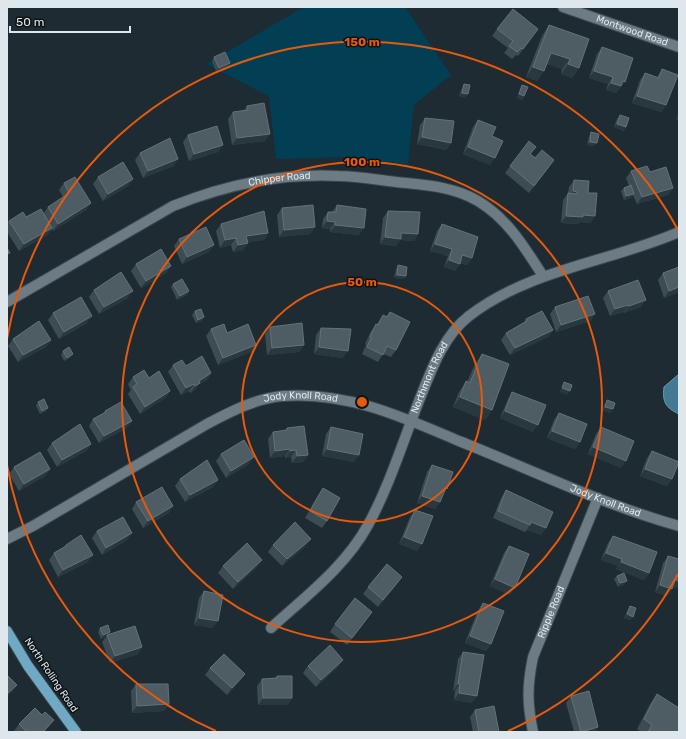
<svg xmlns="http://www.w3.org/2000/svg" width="686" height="739" viewBox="0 0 686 739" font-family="Rubik,sans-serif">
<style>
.green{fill:#023f55}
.water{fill:#437993;stroke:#729aad}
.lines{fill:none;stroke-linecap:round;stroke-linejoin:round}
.street-casing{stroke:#3b474c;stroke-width:12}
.primary-casing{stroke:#3b474c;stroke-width:12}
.street{stroke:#6c7b84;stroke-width:10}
.primary{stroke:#70a9c5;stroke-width:10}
.wall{fill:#3d4b52}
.shaded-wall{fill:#29373f}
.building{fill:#4e5c63;stroke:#657178}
.ring{fill:none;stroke:#e8590c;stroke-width:2}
.labels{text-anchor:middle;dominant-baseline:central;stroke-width:3;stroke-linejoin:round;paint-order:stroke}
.street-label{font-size:10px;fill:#dee7eb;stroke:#0d1316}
.centre{fill:#e8590c;stroke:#0d1316;stroke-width:2}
.ring-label{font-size:12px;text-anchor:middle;font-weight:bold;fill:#e8590c;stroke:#0d1316;stroke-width:3;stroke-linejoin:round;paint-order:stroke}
</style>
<rect width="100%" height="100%" fill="#1e2b32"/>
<path class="green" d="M304,7H405L451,75L414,105L408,164L344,157L276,159L269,96L206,64Z"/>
<path class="water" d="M679,374V414C666,408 662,402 664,387Z"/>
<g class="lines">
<defs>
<g id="street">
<path id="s1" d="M563,7L679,47"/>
<path id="s2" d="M7,302L173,206C225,185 282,173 339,176C358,176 377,180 396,182C424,185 453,186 478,201C508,219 525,248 543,276"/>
<path id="s3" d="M7,539L33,526L207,424C230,412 256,398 283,396C346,391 403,417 459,441C532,470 604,505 679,526"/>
<path id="s4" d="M271,628C306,596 345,567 368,525C389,487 403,441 419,401C431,371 443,336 469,316C530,269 610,262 679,232"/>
<path id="s5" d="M533,732C527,703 527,686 533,657L598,498"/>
</g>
<path id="primary" d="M7,631L28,666L76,732"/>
</defs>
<use href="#street" class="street-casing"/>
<use href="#primary" class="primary-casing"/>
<use href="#street" class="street"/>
<use href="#primary" class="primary"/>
</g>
<g class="wall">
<path d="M549,25L579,68L572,78L561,74L562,69L547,64L544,71L537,81L526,77L542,36Z"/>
<path d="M497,29L533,36L518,56L516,55L512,59L504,53L508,48L492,36Z"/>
<path d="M602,47L620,89V88L616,93L606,90L608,84L589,78L597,54Z"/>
<path d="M214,57L230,63L227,66L216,71L212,61Z"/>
<path d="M662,69L666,105L661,112L632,103L640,80L645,73L657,77Z"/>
<path d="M464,84L465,98L459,96L462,88Z"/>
<path d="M522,85L524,96L522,100L517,98L520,89Z"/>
<path d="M247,106L265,141L232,145L228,119L233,112L244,110Z"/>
<path d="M679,111V121L676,120Z"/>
<path d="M620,115L624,131L614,127L617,119Z"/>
<path d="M425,118L451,143L446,150L417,144L420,125Z"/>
<path d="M478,120L492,136L490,165L463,154L473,127Z"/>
<path d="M591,132L594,146L587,145L589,136Z"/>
<path d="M188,135L223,145L218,152L189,161L183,142Z"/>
<path d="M140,153L174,166L143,178L135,160Z"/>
<path d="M531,154L549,167L529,193L505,173L510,166Z"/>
<path d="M631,171L650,172L673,188L668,195L637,204L633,195L631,198L624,200L621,191L624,188L629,186L626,178Z"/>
<path d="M98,177L133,179L128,186L103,201L93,184Z"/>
<path d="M574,180L588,193L591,223L580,222L578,224L561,223L563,200L568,193L569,187Z"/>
<path d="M64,183L91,203L86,210L53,231L52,229L47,235L19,251L7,232V224L9,221L26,217L44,213L48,207L63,197L59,190Z"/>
<path d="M337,205L359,235L330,232V229L322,228L323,219L328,212H332Z"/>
<path d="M282,208L315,227L310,234L279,237L277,215Z"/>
<path d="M388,211L418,234L414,241L400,240L396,246L380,244L383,218Z"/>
<path d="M221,224L268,233L264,240L248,242V243L243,250L233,252L231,245L220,248L216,231Z"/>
<path d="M442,224L472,258L467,265L460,263L455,271L444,267L448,256L430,251L437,231Z"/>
<path d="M179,239L209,252L182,264L174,246Z"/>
<path d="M136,264L171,266L166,273L141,288L131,271Z"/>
<path d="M398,265L406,276L403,279L394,278L396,269Z"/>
<path d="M679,267V292L664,298L658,280L663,273Z"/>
<path d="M173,284L189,291L187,295L177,300L171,287Z"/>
<path d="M94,290L128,298L99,314L89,297Z"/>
<path d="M608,291L641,307L624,313V312L610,316L603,298Z"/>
<path d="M555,307L595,314L590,321L556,332L550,314Z"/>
<path d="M195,311L202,321L196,323L192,315Z"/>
<path d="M390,312L396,350L391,357L383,354L378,362L362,354L366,345L365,344L371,331L376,324H377L383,315L386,317Z"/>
<path d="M53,313L87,323L59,339L48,320Z"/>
<path d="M526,319L553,330L548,337L510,355L501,340L506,333L524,322Z"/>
<path d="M270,327L304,345L299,352L267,355L265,334Z"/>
<path d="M321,328L343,358L314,354L316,335Z"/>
<path d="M211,329L227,333L256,345L251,352L218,365L206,336Z"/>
<path d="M13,339L51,340L46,347L18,362L8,346Z"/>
<path d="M63,351L71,357L64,361L61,355Z"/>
<path d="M482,354L492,410L485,420L453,407L459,392L466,381L467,382L475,364Z"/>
<path d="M173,365L186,366L211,373L207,380L199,384L195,390L190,393L189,391L181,395L168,372Z"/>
<path d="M133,377L170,391L165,398L140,414L128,394L131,390L128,384Z"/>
<path d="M512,392L533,432L500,418L508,399Z"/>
<path d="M607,400L610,413L602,410Z"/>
<path d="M38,402L46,411L40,414L36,406Z"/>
<path d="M105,411L127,428L99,443L89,426L93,419L103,414Z"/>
<path d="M559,413L580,442L575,449L547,438L554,420Z"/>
<path d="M331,427L354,462L322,456L326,434Z"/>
<path d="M601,427L621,468L588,454L596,434Z"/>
<path d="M287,428L308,455L303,462L292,463L291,457L285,458V456L270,458L268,439L273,432L285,430Z"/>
<path d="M52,443L91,444L86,451L57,467L47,450Z"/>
<path d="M652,451L672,479L667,486L640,476L647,458Z"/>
<path d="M221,454L249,464L226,478L216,461Z"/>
<path d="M432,465L443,495L440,502L435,509L417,503L427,472Z"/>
<path d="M14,467L50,469L45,476L19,491L9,474Z"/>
<path d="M180,479L218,480L213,487L185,502L175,486Z"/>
<path d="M323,488L327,521L322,528L305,518L318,495Z"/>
<path d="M506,490L546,528L541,535L527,530L525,532L493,518L501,498Z"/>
<path d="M136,502L169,513L143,528L132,509Z"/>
<path d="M415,510L417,551L399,544L410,517Z"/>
<path d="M97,531L127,540L102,555L92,538Z"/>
<path d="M613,536L649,573L644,580L616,569L618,566L601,560L608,543Z"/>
<path d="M66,545L88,562L58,577L49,560L54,553L63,548Z"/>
<path d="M273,545L306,546L282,566L268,552Z"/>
<path d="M509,546L510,595L490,586L504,553Z"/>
<path d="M668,556L672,589L667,596L655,592L663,563Z"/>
<path d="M223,566L257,567L233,589L218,573Z"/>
<path d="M617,576L625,584L618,587L614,579Z"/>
<path d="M397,584L378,607L363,594L368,587Z"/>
<path d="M204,591L213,628L194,625L199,598Z"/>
<path d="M483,603L491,644L486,651L465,643L478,610Z"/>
<path d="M630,606V620L624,618Z"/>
<path d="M367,619L347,645L330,632L335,624Z"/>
<path d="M100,628L110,632L109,635L142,647L138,654L110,663L102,642L106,637L101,639L98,632Z"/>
<path d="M463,652L472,703L454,700L455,691H453L458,659Z"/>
<path d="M308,666L338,667L316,687L303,673Z"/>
<path d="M210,668L245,674L240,681L227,695L205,675Z"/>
<path d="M277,676L292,698L288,705H258L257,686L262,679L275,678Z"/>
<path d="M136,684L169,704L164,711L132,713L131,691Z"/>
<path d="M657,694L679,732H641L637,729L650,704Z"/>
<path d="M571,696L595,732H574L566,703Z"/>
<path d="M475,710L499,732H473L470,717Z"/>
<path d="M54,720L44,732H15L14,731L19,724Z"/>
</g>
<g class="shaded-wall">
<path d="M551,53L570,59L562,69L544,63Z"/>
<path d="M230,63L227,66L216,71L219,68Z"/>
<path d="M568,64L579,68L572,78L561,74Z"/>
<path d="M533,67L544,71L537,81L526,77Z"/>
<path d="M594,71L613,77L608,84L589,78Z"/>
<path d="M623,81L625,82L616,93L606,90L611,83Z"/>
<path d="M462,93L468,94L465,98L459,96Z"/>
<path d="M519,94L524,96L522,100L517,98Z"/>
<path d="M637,96L666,105L661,112L632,103Z"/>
<path d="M679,115V121L676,120Z"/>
<path d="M617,124L626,127L624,131L614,127Z"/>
<path d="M270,134L265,141L232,145L237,138Z"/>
<path d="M422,137L451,143L446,150L417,144Z"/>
<path d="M590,142L597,143L594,146L587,145Z"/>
<path d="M223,145L218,152L189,161L194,154Z"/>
<path d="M468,147L495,158L490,165L463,154Z"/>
<path d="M178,159L174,166L143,178L148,171Z"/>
<path d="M133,179L128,186L103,201L108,194Z"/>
<path d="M673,188L668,195L637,204L642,197Z"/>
<path d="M573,191L577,192L572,199L568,198Z"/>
<path d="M634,194L631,198L624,200L626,196Z"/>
<path d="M91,203L86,210L53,231L58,224Z"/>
<path d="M583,215L595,216L591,223L580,222L578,224L561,223L566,216Z"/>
<path d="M327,221L335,222L330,229L322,228Z"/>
<path d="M335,225L364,228L359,235L330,232Z"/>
<path d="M315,227L310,234L279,237L284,230Z"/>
<path d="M52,228L47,235L19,251L24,244Z"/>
<path d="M268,233L264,240L241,243L246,236Z"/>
<path d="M401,233L418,234L414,241L400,240L396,246L380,244L385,237Z"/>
<path d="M236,238L231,245L220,248L225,240Z"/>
<path d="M248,243L243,250L233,252L238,245Z"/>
<path d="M435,244L452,249L448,256L430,251Z"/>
<path d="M214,245L209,252L182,264L187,257Z"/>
<path d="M462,255L472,258L467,265L457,262Z"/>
<path d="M449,260L460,264L455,271L444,267Z"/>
<path d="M171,266L166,273L141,288L146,281Z"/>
<path d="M397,275L406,276L403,279L394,278Z"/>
<path d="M679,287V292L664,298L669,291Z"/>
<path d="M133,291L128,298L99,314L104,307Z"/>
<path d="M189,291L187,295L177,300L180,296Z"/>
<path d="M646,300L641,307L624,313L629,306Z"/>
<path d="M628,305L624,312L610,316L615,309Z"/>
<path d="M595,314L590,321L556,332L561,325Z"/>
<path d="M92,316L87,323L59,339L64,332Z"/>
<path d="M204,317L202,321L196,323L198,320Z"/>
<path d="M553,330L548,337L510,355L515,348Z"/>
<path d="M51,340L46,347L18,362L23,355Z"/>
<path d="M256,345L251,352L218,365L223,358Z"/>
<path d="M304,345L299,352L267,355L272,348Z"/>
<path d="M319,347L348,351L343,358L314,354Z"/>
<path d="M73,354L71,357L64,361L67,358Z"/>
<path d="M211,373L207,380L199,384L195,390L190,393L199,381Z"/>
<path d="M194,384L189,391L181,395L186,388Z"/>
<path d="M562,388L570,391L567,395L559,392Z"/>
<path d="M170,391L165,398L140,414L145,407Z"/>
<path d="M460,397L492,410L485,420L453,407Z"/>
<path d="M605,407L613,409L610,413L602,410Z"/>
<path d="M48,408L46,411L40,414L42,411Z"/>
<path d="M505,411L538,425L533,432L500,418Z"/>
<path d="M132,421L127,428L99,443L104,436Z"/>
<path d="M552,431L580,442L575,449L547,438Z"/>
<path d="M91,444L86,451L57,467L62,460Z"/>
<path d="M593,447L626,461L621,468L588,454Z"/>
<path d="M290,449L285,456L270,458L275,451Z"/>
<path d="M327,449L359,455L354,462L322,456Z"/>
<path d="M296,450L291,457L285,458L290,451Z"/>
<path d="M308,455L303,462L292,463L297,456Z"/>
<path d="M254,457L249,464L226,478L231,471Z"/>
<path d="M50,469L45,476L19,491L24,484Z"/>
<path d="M645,469L672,479L667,486L640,476Z"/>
<path d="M218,480L213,487L185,502L190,495Z"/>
<path d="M422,496L440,502L435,509L417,503Z"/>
<path d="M173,506L169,513L143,528L148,521Z"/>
<path d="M531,522L546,528L541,535L527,530Z"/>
<path d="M132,533L127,540L102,555L106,548Z"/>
<path d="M404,537L422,544L417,551L399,544Z"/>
<path d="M311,539L306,546L282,566L287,559Z"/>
<path d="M606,553L622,559L618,566L601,560Z"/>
<path d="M93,555L88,562L58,577L63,570Z"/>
<path d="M262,560L257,567L233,589L238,582Z"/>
<path d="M621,562L649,573L644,580L616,569Z"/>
<path d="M402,577L397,584L378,607L383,600Z"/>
<path d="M495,579L515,588L510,595L490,586Z"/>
<path d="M675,580L679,581V589L670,587Z"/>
<path d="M627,581L625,584L618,587L620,583Z"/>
<path d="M660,585L672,589L667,596L655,592Z"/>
<path d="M627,614L633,617L630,620L624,618Z"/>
<path d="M199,618L218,621L213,628L194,625Z"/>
<path d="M110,632L108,636L107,635L106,637L101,639L103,635Z"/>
<path d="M470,636L491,644L486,651L465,643Z"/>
<path d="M142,647L138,654L110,663L115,656Z"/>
<path d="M343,660L338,667L316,687L321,680Z"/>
<path d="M245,674L240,681L227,695L232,688Z"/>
<path d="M458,684H460L455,691H453Z"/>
<path d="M17,685L12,692L7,697V694Z"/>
<path d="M459,693L477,696L472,703L454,700Z"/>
<path d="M263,698H292L288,705H258Z"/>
<path d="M169,704L164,711L132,713L137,706Z"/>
<path d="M598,727L595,732H582Z"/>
</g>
<g class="building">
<path d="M513,9L538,29L523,49L521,48L517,52L509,46L513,41L497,29Z"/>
<path d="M549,25L589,39L579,68L568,64L570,59L551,53L544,71L533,67Z"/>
<path d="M602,47L633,58L625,82L623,81L621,86L611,83L613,77L594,71Z"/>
<path d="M225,52L230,63L219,68L214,57Z"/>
<path d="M662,69L678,75L666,105L637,96L645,73L659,78Z"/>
<path d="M464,84L470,85L468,94L462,93Z"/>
<path d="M522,85L528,87L524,96L519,94Z"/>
<path d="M264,103L270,134L237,138L233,112L248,110L247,106Z"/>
<path d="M620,115L629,118L626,127L617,124Z"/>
<path d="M425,118L454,121L451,143L422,137Z"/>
<path d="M478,120L496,127L492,136L503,141L495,158L468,147Z"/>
<path d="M217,126L223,145L194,154L188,135Z"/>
<path d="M591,132L599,134L597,143L590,142Z"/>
<path d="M170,138L178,159L148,171L140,153Z"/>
<path d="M529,141L536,147L530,154L535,158L542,150L554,160L534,186L510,166Z"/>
<path d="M123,162L133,179L108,194L98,177Z"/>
<path d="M647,166L650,172L666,167L673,188L642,197L631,171Z"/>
<path d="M75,177L91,203L58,224L48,207L69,193L64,183Z"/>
<path d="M574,180L589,181L588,193H597L595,216L583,215V217L566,216L568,193L577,194V192L573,191Z"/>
<path d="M631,185L634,194L626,196L624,188Z"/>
<path d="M313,205L315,227L284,230L282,208Z"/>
<path d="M337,205L366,209L364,228L335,225V222L327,221L328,212H336Z"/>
<path d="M41,209L52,228L24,244L9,221L23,212L26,217Z"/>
<path d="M264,211L268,233L246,236L248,243L238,245L236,238L225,240L221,224Z"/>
<path d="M388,211L420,212L418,234L401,233V239L385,237Z"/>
<path d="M442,224L478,237L472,258L462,255L460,264L449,260L452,249L435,244Z"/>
<path d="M206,227L214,245L187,257L179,239Z"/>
<path d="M7,248L10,253L7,254Z"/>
<path d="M161,249L171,266L146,281L136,264Z"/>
<path d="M398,265L407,267L406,276L397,275Z"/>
<path d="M679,267V287L669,291L663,273Z"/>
<path d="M121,272L133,291L104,307L94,290Z"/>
<path d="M182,279L189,291L180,296L173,284Z"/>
<path d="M638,280L646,300L629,306L628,305L615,309L608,291Z"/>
<path d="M588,296L595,314L561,325L555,307Z"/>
<path d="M81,297L92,316L64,332L53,313Z"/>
<path d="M201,309L204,317L198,320L195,311Z"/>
<path d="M542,311L553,330L515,348L506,333L527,321L526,319Z"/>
<path d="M390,312L410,322L396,350L387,346L383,355L367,347L371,338L370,337L376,324L378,325L383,315L387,317Z"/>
<path d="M39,321L51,340L23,355L13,339Z"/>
<path d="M302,323L304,345L272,348L270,327Z"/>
<path d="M224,324L227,333L248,324L256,345L223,358L211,329Z"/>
<path d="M321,328L351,329L348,351L319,347Z"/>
<path d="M69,347L73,354L67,358L63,351Z"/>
<path d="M482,354L509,364L492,410L460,397L466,381L470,383Z"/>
<path d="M202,356L211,373L199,381L200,383L195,386L194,384L186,388L173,365L182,360L186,366Z"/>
<path d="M144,370L149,378L159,371L170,391L145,407L133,387L137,384L133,377Z"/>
<path d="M564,382L572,385L570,391L562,388Z"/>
<path d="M512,392L546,405L538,425L505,411Z"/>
<path d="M44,399L48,408L42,411L38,402Z"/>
<path d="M607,400L615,403L613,409L605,407Z"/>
<path d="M121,402L132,421L104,436L93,419L106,412L105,411Z"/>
<path d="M559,413L587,424L580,442L552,431Z"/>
<path d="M80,424L91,444L62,460L52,443Z"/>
<path d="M304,426L308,455L297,456L296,450L290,451V449L275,451L273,432L287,430V428Z"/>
<path d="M331,427L363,434L359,455L327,449Z"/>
<path d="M601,427L634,441L626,461L593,447Z"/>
<path d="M244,440L254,457L231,471L221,454Z"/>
<path d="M652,451L679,462L672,479L645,469Z"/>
<path d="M40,452L50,469L24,484L14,467Z"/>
<path d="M207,460L218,480L190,495L180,479Z"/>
<path d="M432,465L453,472L447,489L446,488L440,502L422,496Z"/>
<path d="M162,487L173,506L148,521L136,502Z"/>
<path d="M323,488L340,498L327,521L310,511Z"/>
<path d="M506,490L553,512L546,528L531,522L530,525L498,511Z"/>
<path d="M415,510L433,516L422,544L404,537Z"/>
<path d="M123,517L132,533L106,548L97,531Z"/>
<path d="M295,522L311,539L287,559L273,545Z"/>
<path d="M81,535L93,555L63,570L54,553L66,546V545Z"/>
<path d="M613,536L657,552L649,573L621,562L622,559L606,553Z"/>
<path d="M247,543L262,560L238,582L223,566Z"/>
<path d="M509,546L529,554L515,588L495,579Z"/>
<path d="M668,556L679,559V581L675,580L672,589L660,585Z"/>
<path d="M387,564L402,577L383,600L368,587Z"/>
<path d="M624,573L627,581L620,583L617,576Z"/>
<path d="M204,591L223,595L218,621L199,618Z"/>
<path d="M355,598L372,612L352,638L335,624Z"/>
<path d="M483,603L504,611L491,644L470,636Z"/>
<path d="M630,606L636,608L633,617L627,614Z"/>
<path d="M108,625L110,632L103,635L100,628Z"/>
<path d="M135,626L142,647L115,656L107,635Z"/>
<path d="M330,645L343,660L321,680L308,666Z"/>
<path d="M463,652L484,655L477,696L459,693L460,684H458Z"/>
<path d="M224,654L245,674L232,688L210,668Z"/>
<path d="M7,675L17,685L7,694Z"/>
<path d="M277,676H292V698H263L262,679L277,678Z"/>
<path d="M136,684H168L169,704L137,706Z"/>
<path d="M589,691L598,727L581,732L571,696Z"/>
<path d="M657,694L679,708V732H648L652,725L644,719Z"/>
<path d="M494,706L499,732H479L475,710Z"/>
<path d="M35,708L42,715L45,712L54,720L43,732H27L19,724Z"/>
</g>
<g class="ring">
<circle cx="362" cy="402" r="120"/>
<circle cx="362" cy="402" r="240"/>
<path d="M678 574A360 360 0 0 1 508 731M216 731A360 360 0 0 1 7 465M7 339A360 360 0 0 1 678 230"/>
</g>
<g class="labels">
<g class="street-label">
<text stroke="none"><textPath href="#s1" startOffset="73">Montwood Road</textPath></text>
<text stroke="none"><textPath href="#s2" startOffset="302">Chipper Road</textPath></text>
<text stroke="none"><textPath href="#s4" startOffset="302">Northmont Road</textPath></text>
<text stroke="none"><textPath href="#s3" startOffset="330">Jody Knoll Road</textPath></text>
<text stroke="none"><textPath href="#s3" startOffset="654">Jody Knoll Road</textPath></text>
<text stroke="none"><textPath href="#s5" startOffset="124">Ripple Road</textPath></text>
<text transform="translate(51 675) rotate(56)">North Rolling Road</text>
</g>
</g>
<circle cx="362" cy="402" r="6" class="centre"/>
<g class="ring-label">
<text x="362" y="46">150 m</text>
<text x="362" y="166">100 m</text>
<text x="362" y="286">50 m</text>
</g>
<rect width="686" height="739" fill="none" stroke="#dee7eb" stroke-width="16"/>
<path d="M10 26v6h120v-6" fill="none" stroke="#dee7eb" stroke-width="2"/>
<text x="16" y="26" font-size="12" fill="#dee7eb" stroke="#0d1316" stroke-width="3" paint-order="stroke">50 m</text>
</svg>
